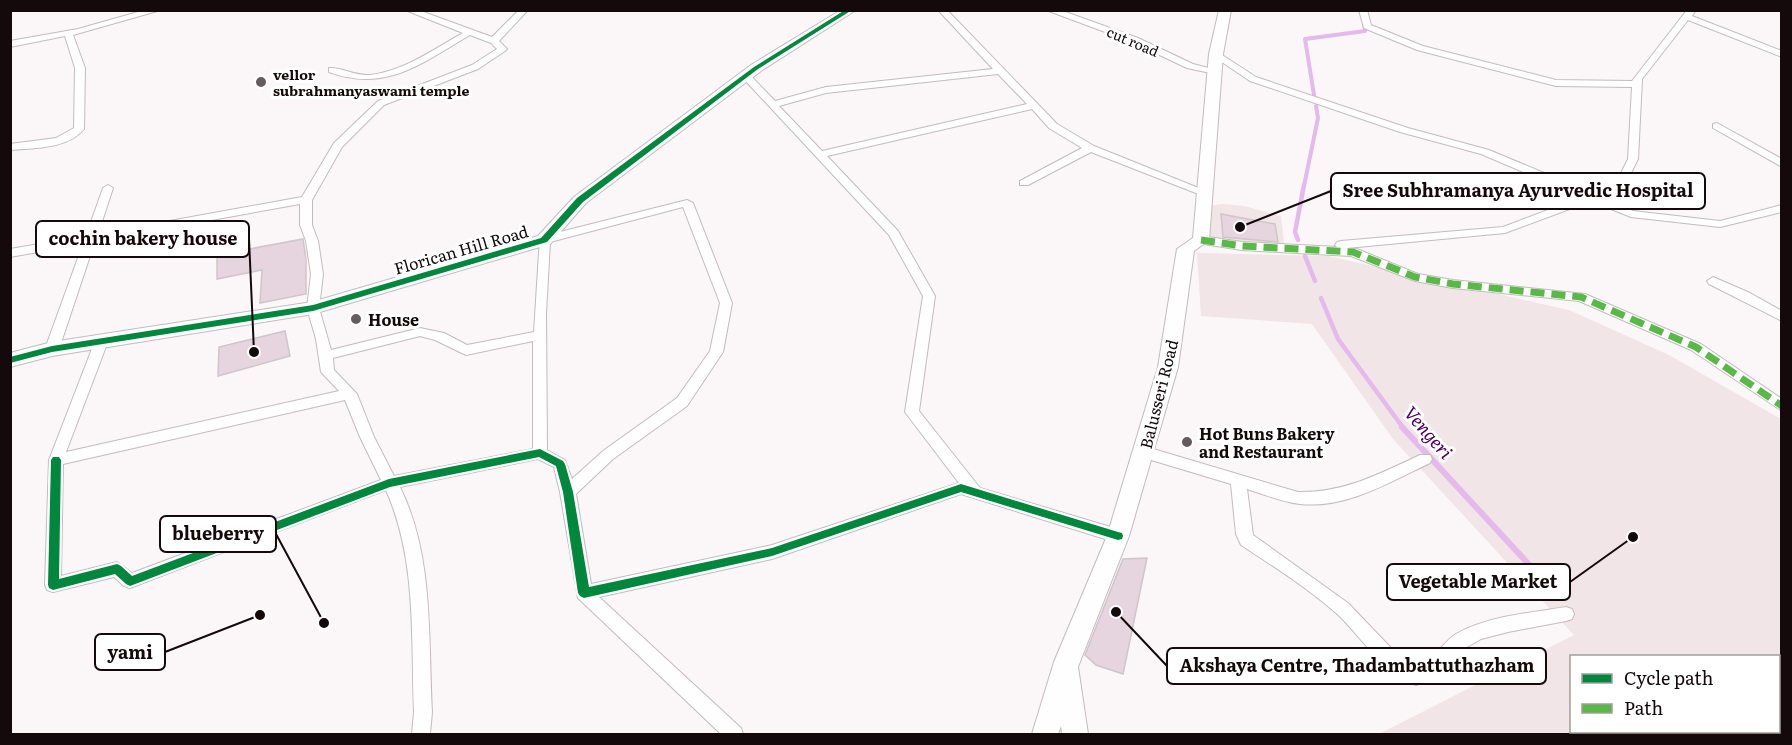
<svg xmlns="http://www.w3.org/2000/svg" width="1792" height="745" viewBox="0 0 1792 745" font-family="Literata,serif">
<style>
.built{fill:#f1e5e7;fill-rule:evenodd}
.lines{fill:none;stroke-linecap:round;stroke-linejoin:round}
.stream-far2{stroke:#e3baeb;stroke-width:4}
.stream-far1{stroke:#e3baeb;stroke-width:4.5}
.stream{stroke:#e3baeb;stroke-width:6}
.building{fill:#e6d4de;stroke:#cec6ca;stroke-width:1.5}
.street-casing{stroke:#c4bbbd;stroke-width:2}
.secondary-casing{stroke:#c4bbbd;stroke-width:2}
.street{fill:#fefefe;fill-rule:evenodd}
.secondary{fill:#fefefe;fill-rule:evenodd}
.quiet{stroke:#58b947;stroke-width:7;stroke-dasharray:14 7;stroke-linecap:butt}
.cycleway-casing{stroke:#fff;stroke-width:4}
.cycleway{fill:#00873e;fill-rule:evenodd}
.poi-dot{fill:#655c5e;stroke:#fff;stroke-width:2}
.labels{text-anchor:middle;dominant-baseline:central;stroke-width:6;stroke-linejoin:round;paint-order:stroke}
.far-street-label{font-size:14px;fill:#14090b;stroke:#fff}
.far-poi-label{font-size:14px;font-weight:bold;fill:#14090b;stroke:#fff;text-anchor:start}
.street-label{font-size:16px;fill:#14090b;stroke:#fff}
.poi-label{font-size:16px;font-weight:bold;fill:#14090b;stroke:#fff;text-anchor:start}
.water-label{font-size:18px;font-style:italic;fill:#4b015a;stroke:#fff}
.leader{fill:none;stroke:#14090b;stroke-width:2}
.callout-dot{fill:#14090b;stroke:#fff;stroke-width:2}
.callout{fill:#fff;stroke:#14090b;stroke-width:2}
.callout-label{font-size:18px;text-anchor:middle;font-weight:bold;fill:#14090b}
</style>
<rect width="100%" height="100%" fill="#fbf6f7"/>
<g class="built">
<path d="M1222,204L1244,206L1281,216L1284,243L1237,245L1197,234L1196,208Z"/>
<path d="M1197,253L1328,256L1569,310L1669,355L1781,419V734H1379L1574,635L1393,439L1312,324L1201,316ZM1572,656H1778V732H1572Z"/>
</g>
<g class="lines">
<g class="stream-far2">
<path d="M1314,95L1305,39L1365,31L1364,21"/>
<path d="M1304,186L1318,118L1316,106"/>
</g>
<g class="stream-far1">
<path d="M1298,240L1295,232L1304,185"/>
<path d="M1305,256L1315,281"/>
<path d="M1321,298L1338,339L1404,429"/>
</g>
<path class="stream" d="M1402,427L1535,571"/>
</g>
<g class="building">
<path d="M1221,214L1275,224L1278,242L1223,237Z"/>
<path d="M303,239L306,259V294L260,303L262,270L217,279V255Z"/>
<path d="M285,331L290,356L218,376L219,347Z"/>
<path d="M1147,558L1123,674L1096,665L1085,655L1123,559Z"/>
</g>
<g class="lines">
<defs>
<g id="street">
<path d="M145,10H161L73,35L85,68L84,129C68,149 34,148 10,150V144L56,138L74,128L75,68L65,36L10,47V41L78,29Z"/>
<path d="M405,10H418L492,37L519,10H528L499,41L507,49L505,51L478,69L384,105L342,147L312,200V225L318,241L323,274L319,308L331,350L420,328L444,333L467,345L534,332L540,237L687,200L693,203L732,303L723,352L687,406L613,459L576,494L591,584L772,545L959,483L905,412L923,296L889,235L741,76L749,74L775,101L826,87L993,69L938,10H947L1057,124L1094,146L1211,193L1209,195H1201L1091,152L1028,185H1020V181L1082,148L1049,128L1032,109L827,156L898,231L935,296L919,411L980,488L1124,531L1126,536L1124,541L1118,543L961,494L772,559L599,597L741,728L743,734H721L578,598L560,492L554,467L538,459L400,487C434,556 428,636 432,712L430,734H412L414,712C411,637 417,560 386,490L130,588L124,586L114,577L53,592L47,590L45,585L49,460L95,341H105L107,344L66,452L339,391L321,372L316,339L307,308L311,274L306,241L300,225V204L95,241L59,349L52,354L45,349L83,244L10,257V249L86,236L103,188L108,185L113,188L98,234L302,197L334,143L378,101L472,65L497,49L491,43L470,35C422,63 386,93 329,72V68C341,67 355,76 370,75C404,71 434,49 463,33ZM998,74L1027,104L822,151L779,106L826,93ZM683,207L720,303L710,351L677,398L603,451L572,479L565,460L547,450L546,314L550,242ZM420,336L435,340L466,355L533,341V449L394,476L374,437L357,394L334,370L333,358ZM345,400L360,437L381,480L132,573L117,562L61,576L63,464Z"/>
<path d="M1046,10H1060L1138,38L1193,64L1220,71L1215,74L1187,68L1132,42Z"/>
<path d="M1359,10H1367L1371,25L1423,46L1556,80L1632,81L1687,10H1696L1692,16L1782,51V57L1688,20L1642,79L1638,159L1623,189L1601,197L1633,211L1720,221L1782,205V212L1720,227L1631,217L1591,201L1505,233L1347,248L1357,249L1418,274L1453,280L1585,294L1701,344L1782,399V411L1691,350L1579,301L1453,288L1415,281L1351,256L1242,250L1197,243L1195,240L1197,237L1201,236L1242,242L1337,247L1335,245L1337,242L1341,241L1503,227L1582,197L1481,154L1400,132L1250,81L1213,56L1211,54L1216,51L1256,77L1408,128L1489,150L1592,193L1615,185L1628,159L1632,87L1556,86L1417,50L1364,28Z"/>
<path d="M1717,123L1782,159V167L1713,128V124Z"/>
<path d="M1713,277L1750,293L1782,311V321L1709,284L1707,281Z"/>
<path d="M1143,446L1298,492C1344,493 1379,474 1420,455H1430L1432,459L1430,463C1390,482 1346,509 1300,504C1282,502 1263,494 1247,489L1253,535L1348,603L1392,649L1417,668C1434,662 1441,643 1456,634C1488,616 1530,613 1566,607L1572,609L1574,614L1572,619L1566,621L1508,632L1481,639L1460,651L1436,677L1416,685C1380,672 1362,636 1335,612C1306,587 1273,566 1241,545L1236,534L1231,484L1138,456L1136,452L1138,448Z"/>
</g>
<g id="secondary">
<path d="M841,10H856L761,71L586,203L550,244L313,314L52,356L10,367V353L52,342L312,302L538,236L574,197L751,65Z"/>
<path d="M1219,10H1231L1223,54L1209,240L1194,251L1178,367L1129,536L1078,667L1088,734H1062L1061,726L1058,734H1032L1054,662L1107,536L1158,367L1177,249L1193,238L1209,54Z"/>
</g>
</defs>
<use href="#street" class="street-casing"/>
<use href="#secondary" class="secondary-casing"/>
<use href="#street" class="street"/>
<use href="#secondary" class="secondary"/>
<path class="quiet" d="M1201,240L1242,246L1353,252L1415,277L1453,284L1581,297L1696,347L1782,406"/>
<defs>
<g id="cycleway">
<path d="M845,10H852L758,69L583,202L547,242L313,311L52,352L10,363V357L52,346L313,305L541,238L577,198L754,67Z"/>
<path d="M540,449L563,461L565,464L573,492L589,587L772,548L961,484L1118,532L1122,533L1123,536L1122,539L1118,540L961,492L772,556L584,598L580,596L578,593L563,492L556,466L539,457L390,487L130,586L126,584L115,574L53,590L49,588L48,585L51,460L53,457H59L61,460L59,579L117,564L121,566L132,576L389,479Z"/>
</g>
</defs>
<use href="#cycleway" class="cycleway-casing"/>
<use href="#cycleway" class="cycleway"/>
</g>
<g class="poi-dot">
<circle cx="261" cy="82" r="6"/>
<circle cx="356" cy="319" r="6"/>
<circle cx="1187" cy="442" r="6"/>
</g>
<g class="labels">
<g class="far-street-label">
<text transform="translate(1133 41) rotate(23)">cut road</text>
</g>
<g class="far-poi-label">
<text x="273" y="74">vellor<tspan x="273" dy="16">subrahmanyaswami temple</tspan></text>
</g>
<g class="street-label">
<text transform="translate(461 249) rotate(-16)">Florican Hill Road</text>
<text transform="translate(1158 394) rotate(-76)">Balusseri Road</text>
</g>
<g class="poi-label">
<text x="368" y="319">House</text>
<text x="1199" y="433">Hot Buns Bakery<tspan x="1199" dy="18">and Restaurant</tspan></text>
</g>
<g class="water-label">
<text transform="translate(1429 432) rotate(49)">Vengeri</text>
</g>
</g>
<path class="leader" d="M1240 227L1331 191M254 352L249 239M324 623L276 534M1633 537L1570 582M260 615L165 652M1116 612L1167 666"/>
<g class="callout-dot">
<circle cx="1240" cy="227" r="6"/>
<circle cx="254" cy="352" r="6"/>
<circle cx="324" cy="623" r="6"/>
<circle cx="1633" cy="537" r="6"/>
<circle cx="260" cy="615" r="6"/>
<circle cx="1116" cy="612" r="6"/>
</g>
<g class="callout">
<rect x="1331" y="173" width="374" height="36" rx="6"/>
<rect x="36" y="221" width="213" height="36" rx="6"/>
<rect x="160" y="516" width="116" height="36" rx="6"/>
<rect x="1387" y="564" width="183" height="36" rx="6"/>
<rect x="95" y="634" width="70" height="36" rx="6"/>
<rect x="1167" y="648" width="379" height="36" rx="6"/>
</g>
<g class="callout-label">
<text x="1518" y="197">Sree Subhramanya Ayurvedic Hospital</text>
<text x="143" y="245">cochin bakery house</text>
<text x="218" y="540">blueberry</text>
<text x="1478" y="588">Vegetable Market</text>
<text x="130" y="659">yami</text>
<text x="1357" y="672">Akshaya Centre, Thadambattuthazham</text>
</g>
<rect width="1792" height="745" fill="none" stroke="#14090b" stroke-width="24"/>
<rect x="1570" y="655" width="210" height="78" fill="#ffffff" stroke="#a19d9d" stroke-width="1.5"/>
<rect x="1582" y="674" width="30" height="9" fill="#00873e" stroke="#a19d9d" stroke-width="1.5"/>
<text x="1624" y="685" font-size="18" fill="#14090b">Cycle path</text>
<rect x="1582" y="704" width="30" height="9" fill="#58b947" stroke="#a19d9d" stroke-width="1.5"/>
<text x="1624" y="715" font-size="18" fill="#14090b">Path</text>
</svg>
